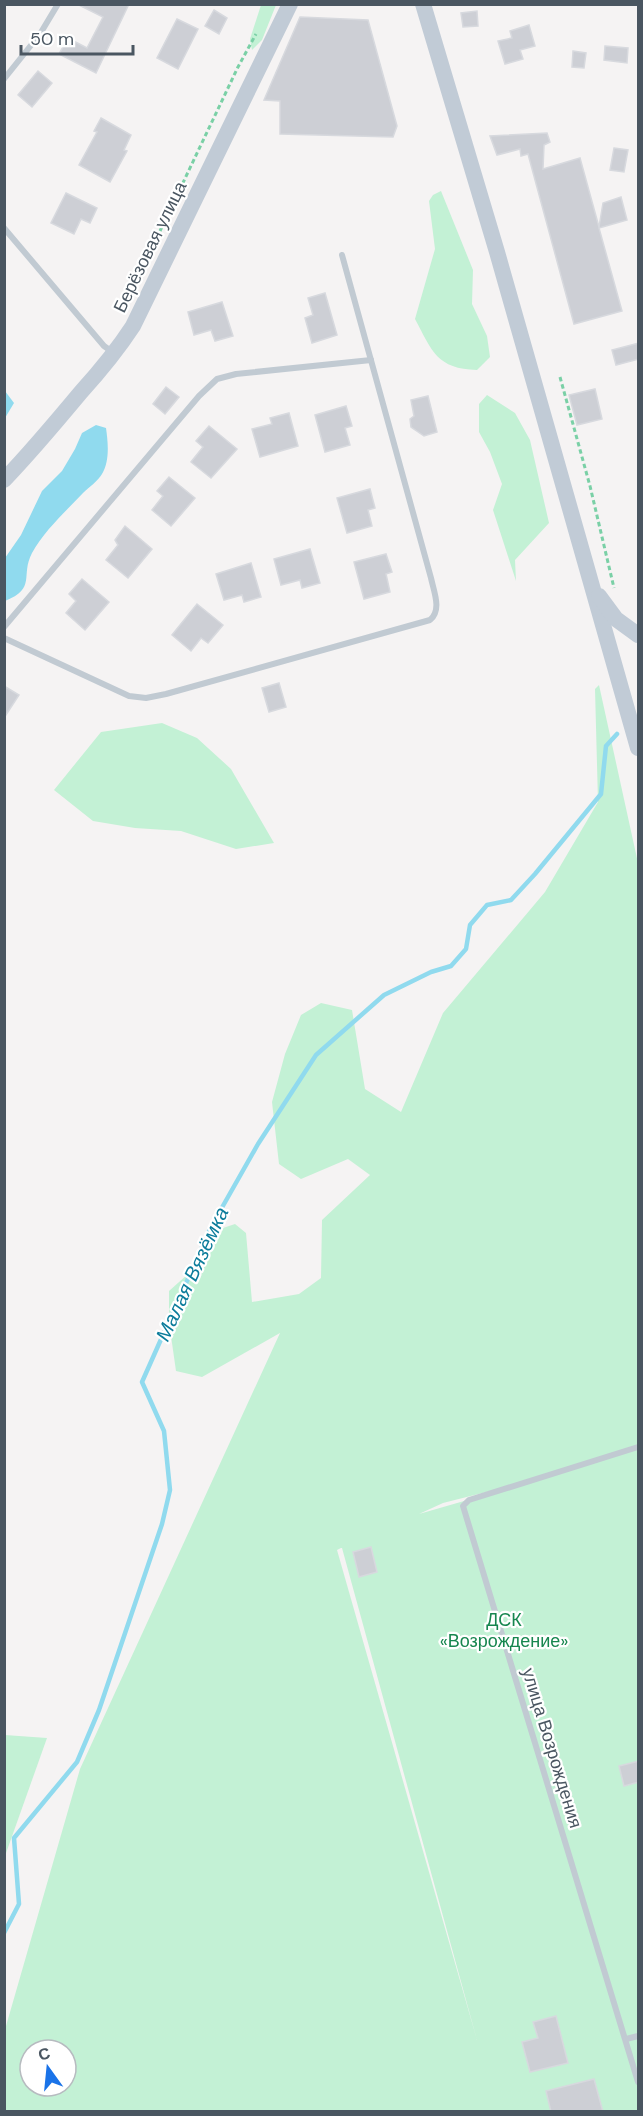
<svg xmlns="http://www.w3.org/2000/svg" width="643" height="2116" viewBox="0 0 643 2116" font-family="'DM Sans',sans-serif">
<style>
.green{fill:#c3f1d5;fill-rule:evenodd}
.water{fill:#90daee}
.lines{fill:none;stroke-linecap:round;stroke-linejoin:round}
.stream{stroke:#90daee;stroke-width:4.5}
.building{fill:#cdcfd5;stroke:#d7d9de;stroke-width:1.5}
.path{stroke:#7ad0a6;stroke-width:3;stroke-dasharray:4.5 3;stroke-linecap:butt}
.lane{stroke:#c1cad2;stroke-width:6}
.secondary{stroke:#c1cbd6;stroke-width:16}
.labels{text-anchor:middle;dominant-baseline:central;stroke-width:4.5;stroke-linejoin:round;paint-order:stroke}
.street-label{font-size:18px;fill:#4a5661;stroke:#fff}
.park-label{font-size:18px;fill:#17864f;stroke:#fff}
.water-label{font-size:20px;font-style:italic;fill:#0c7c9b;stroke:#fff}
</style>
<rect width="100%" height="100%" fill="#f5f3f3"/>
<g class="green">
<path d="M261,5H276L262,40L252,50L250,39Z"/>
<path d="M441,191L473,270L472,304L487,336L490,357L477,370C437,369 432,351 415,319L435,249L429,201L433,195Z"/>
<path d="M487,395L515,413L530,440L549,523L515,560L516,581L493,510L502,484L490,452L479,432V404Z"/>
<path d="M599,685L638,863V2111H5L4,2033L80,1769L280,1333L202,1377L176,1371L169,1322V1291L197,1266L217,1230L235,1224L246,1233L252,1302L299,1294L321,1278L322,1220L370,1175L348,1159L301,1179L279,1164L272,1102L285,1054L301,1015L321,1003L352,1010L365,1089L401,1112L443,1013L545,892L598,802L595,689ZM526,1482V1483L419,1514L443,1503ZM341,1548H342L477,2040L337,1550ZM30,2050H66V2086H30Z"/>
<path d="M162,723L197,738L231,769L274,843L236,849L181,831L135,828L93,821L54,790L101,732Z"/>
<path d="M5,1735L47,1738L5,1856L4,1735Z"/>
</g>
<g class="water">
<path d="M5,391L14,403L5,418L4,391Z"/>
<path d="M96,425L106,428C108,442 110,461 102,474C98,481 89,487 83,493C65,512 45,530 32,553C20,576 37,588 5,601V558L21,535L42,491L62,471L75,449L82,433Z"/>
</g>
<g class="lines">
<path class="stream" d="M4,1933L19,1904L14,1838L77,1762L99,1710L162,1524L170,1490L164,1431L142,1382L211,1227L258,1144L316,1055L384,995L431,972L451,966L466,949L470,925L487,905L511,900L535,874L601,794L606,746L617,734"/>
</g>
<g class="building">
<path d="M77,4H129L96,73L59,54L68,38L87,48L103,17Z"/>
<path d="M214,10L227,18L219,34L205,26Z"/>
<path d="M477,11L478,26L463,27L461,13Z"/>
<path d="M300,17L368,20L397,126L393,137L280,134V101L264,100Z"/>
<path d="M177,19L198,29L178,69L157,58Z"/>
<path d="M529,25L535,46L520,50L523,59L505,64L498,41L512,38L510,31Z"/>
<path d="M605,46L628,48L627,63L604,60Z"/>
<path d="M573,51L586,53L584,68L572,67Z"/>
<path d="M38,71L52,83L32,107L18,95Z"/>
<path d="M101,118L131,135L124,150L127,151L110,182L79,165L97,132L94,131Z"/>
<path d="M547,133L550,142L544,145L543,169L580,158L599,227L603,203L621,197L627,220L599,228L622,311L574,324L528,154L521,156L520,149L497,155L490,136Z"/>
<path d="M614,148L628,150L624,172L610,170Z"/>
<path d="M66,193L97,208L90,223L81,219L74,234L51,223Z"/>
<path d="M325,293L337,335L312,343L305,318L313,315L308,298Z"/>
<path d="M222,302L233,336L215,341L211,330L194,335L188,312Z"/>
<path d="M639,343V359L616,365L612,350Z"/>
<path d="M166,387L179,397L165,414L153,404Z"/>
<path d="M595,389L602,419L577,425L569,395Z"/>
<path d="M428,396L437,432L424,436L411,427L410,419L414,416L411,400Z"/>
<path d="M346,406L352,426L345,428L350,445L325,452L315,415Z"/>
<path d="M289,413L298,446L260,457L252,429L272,424L270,418Z"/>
<path d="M209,426L237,449L211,478L191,462L203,447L196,441Z"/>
<path d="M169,477L195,498L171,526L152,510L163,496L157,491Z"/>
<path d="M370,489L375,508L368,510L372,526L347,533L337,498Z"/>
<path d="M125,526L152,549L128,578L106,560L118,545L115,540Z"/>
<path d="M310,549L320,583L302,588L300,580L281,585L274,559Z"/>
<path d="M386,554L392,572L386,574L390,592L364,599L354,562Z"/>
<path d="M251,563L261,597L244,602L242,595L224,600L216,574Z"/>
<path d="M82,579L109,602L85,630L66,613L76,601L69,594Z"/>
<path d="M197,604L223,625L208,643L201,638L191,651L172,635Z"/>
<path d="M279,683L286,707L269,712L262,688Z"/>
<path d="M4,686L19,695L4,718Z"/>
<path d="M371,1547L377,1572L359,1577L353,1552Z"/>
<path d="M639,1761V1782L624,1786L619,1766Z"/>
<path d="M556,2016L568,2063L530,2072L522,2042L538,2038L533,2022Z"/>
<path d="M594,2079L603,2112H551L546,2091Z"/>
</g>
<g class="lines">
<g class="path">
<path d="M160,231L238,67L256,34"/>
<path d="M560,377L590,486L614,588"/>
</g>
<g class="lane">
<path d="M4,79L40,34L58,4"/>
<path d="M4,228L104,346L114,353"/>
<path d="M4,627L199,396L217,379L236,374L371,360"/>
<path d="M4,638L129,696L146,698L166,694L430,620C442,610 434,592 431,578L342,255"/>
<path d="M638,1447L469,1500L463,1506L638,2082"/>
<path d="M626,2039L638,2036"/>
</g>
<g class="secondary">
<path d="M423,4L497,252L638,748"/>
<path d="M4,480C31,452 56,422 81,392C100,371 118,349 133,326L290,4"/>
<path d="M599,596L616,619L638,635"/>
</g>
</g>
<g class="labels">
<g class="street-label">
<text transform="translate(150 247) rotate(-64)">Берёзовая улица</text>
<text transform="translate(552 1748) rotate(73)">улица Возрождения</text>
</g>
<g class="park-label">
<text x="504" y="1620">ДСК<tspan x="504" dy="21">«Возрождение»</tspan></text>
</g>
<g class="water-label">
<text transform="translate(192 1274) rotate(-65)">Малая Вязёмка</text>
</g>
</g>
<rect width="643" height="2116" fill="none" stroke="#4a5661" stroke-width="12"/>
<g transform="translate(48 2068) rotate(345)"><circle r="28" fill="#ffffff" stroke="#b7bbc0" stroke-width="1.5"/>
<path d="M0-4.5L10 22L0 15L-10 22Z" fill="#1a73e8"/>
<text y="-9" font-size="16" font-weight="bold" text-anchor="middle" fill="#4a5661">С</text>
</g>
<path d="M21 45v9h112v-9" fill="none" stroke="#4a5661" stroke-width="3"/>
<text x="30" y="45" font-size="18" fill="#4a5661" stroke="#ffffff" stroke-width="4.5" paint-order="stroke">50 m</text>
</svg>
